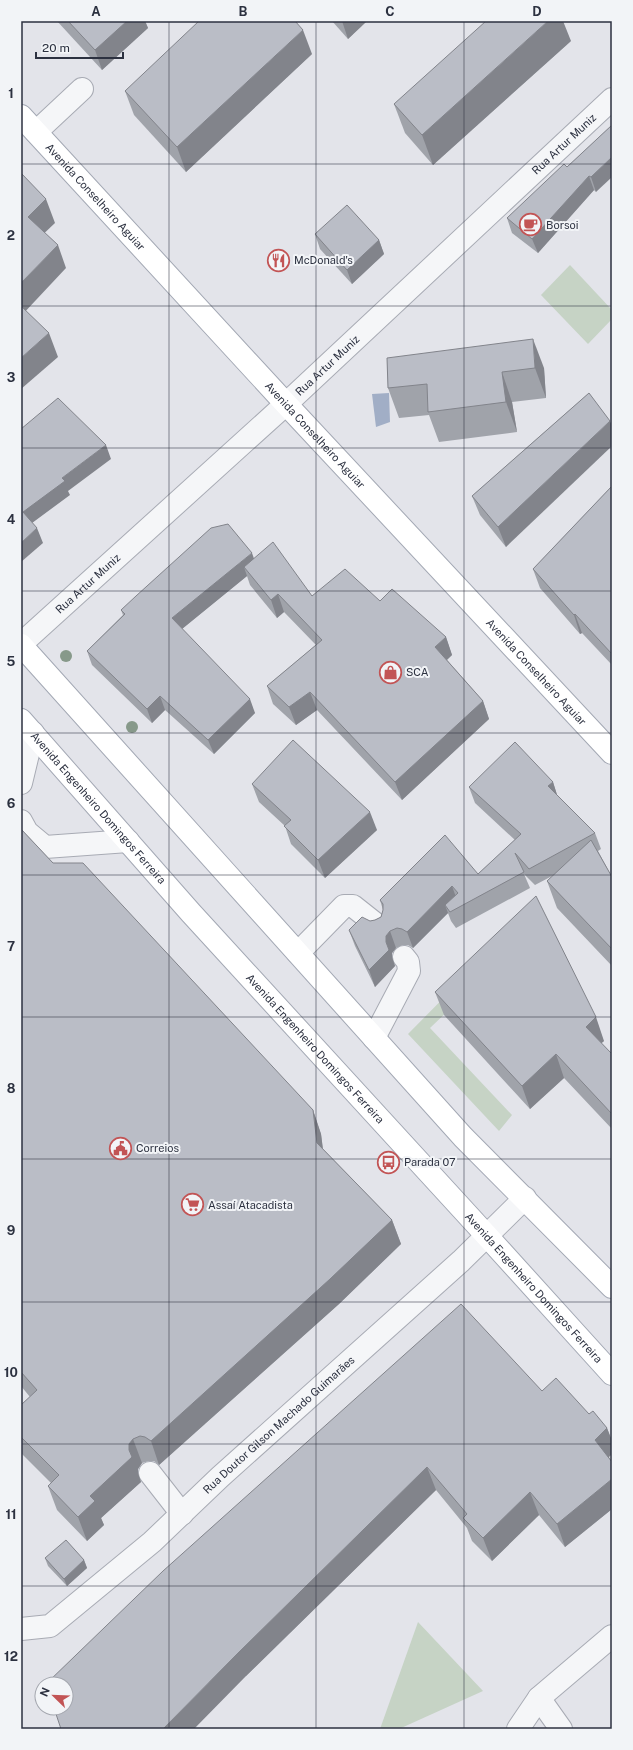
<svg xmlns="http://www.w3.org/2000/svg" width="633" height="1750" viewBox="0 0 633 1750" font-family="'Public Sans',sans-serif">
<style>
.green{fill:#c6d3c5}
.water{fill:#a1aec6}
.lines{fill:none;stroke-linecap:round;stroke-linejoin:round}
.minor-casing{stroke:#a8abb4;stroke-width:24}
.major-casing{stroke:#a3a8b4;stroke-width:24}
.minor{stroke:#f5f6f8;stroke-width:22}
.major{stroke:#fff;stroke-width:22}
.tree{fill:#87998a}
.wall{fill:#a0a3aa}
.shaded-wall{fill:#82848b}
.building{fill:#babdc6;stroke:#82848b}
.grid{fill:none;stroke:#2c3140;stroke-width:1;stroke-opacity:0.55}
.labels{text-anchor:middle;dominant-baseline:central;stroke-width:4;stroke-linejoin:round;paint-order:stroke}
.street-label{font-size:11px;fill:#2c3140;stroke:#f2f4f7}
.poi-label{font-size:11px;fill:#2c3140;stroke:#f2f4f7;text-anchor:start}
.neatline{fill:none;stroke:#2c3140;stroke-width:1.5}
.grid-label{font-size:13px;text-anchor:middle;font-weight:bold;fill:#2c3140}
</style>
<rect width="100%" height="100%" fill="#e3e4ea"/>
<g class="green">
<path d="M570,265L612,310V319L588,344L541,295Z"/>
<path d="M484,957L496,965L430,1028L512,1115L499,1131L408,1034Z"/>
<path d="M418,1622L483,1691L399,1729H380Z"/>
</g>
<path class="water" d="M389,393L390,422L376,427L372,394Z"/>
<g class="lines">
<defs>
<g id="minor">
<path d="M36,132L82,89"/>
<path id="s1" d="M21,644L286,404L612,99"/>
<path d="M21,783L33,733"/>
<path d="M21,821L27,832L45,847L128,841"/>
<path d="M298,953L344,906H353L377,925"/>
<path d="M374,1038L409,971L408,962L404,957"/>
<path d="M150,1473L182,1514"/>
<path id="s2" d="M21,1629L50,1626L152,1542L220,1477L461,1261L525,1198"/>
<path d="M539,1698L561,1729"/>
<path d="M518,1729L539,1698L612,1636"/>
</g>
<g id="major">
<path id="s3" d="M21,116L286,404L612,753"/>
<path d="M21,645L463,1137L612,1287"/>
<path id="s4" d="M21,720L191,913L487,1236L612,1374"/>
</g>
</defs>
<use href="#minor" class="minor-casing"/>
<use href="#major" class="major-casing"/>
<use href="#minor" class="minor"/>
<use href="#major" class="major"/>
</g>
<g class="tree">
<circle cx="66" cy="656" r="6"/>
<circle cx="132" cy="727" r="6"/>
</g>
<g class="wall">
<path d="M57,21H145L148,28L102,70Z"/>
<path d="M332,21H367L348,39Z"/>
<path d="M571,41L433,165L405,133L394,104Z"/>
<path d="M312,54L186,172L134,115L125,91Z"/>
<path d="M612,125L596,192L594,190L538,253L512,233L507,218L567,167Z"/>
<path d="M315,234L379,240L384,254L352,284L320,249Z"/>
<path d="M387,358L544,368L546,398L512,402L517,432L439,442L429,415L399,418L388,388Z"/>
<path d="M589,393L506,547L480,515L472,496Z"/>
<path d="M612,486V665L582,633L580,634L540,588L533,569Z"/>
<path d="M254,558L312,596L380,601L446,637L452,655L447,660L483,701L489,719L402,800L317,710L296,725L273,704L267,686L316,645L284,612L277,618L250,585L247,576L182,629L255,713L214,754L165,710L152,723L92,665L87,651L123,615L121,610Z"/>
<path d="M553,782L557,795L595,833L601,849L598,851L612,877V966L557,908L547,881L554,875L535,885L524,874L530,888L456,928L451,921L448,913L413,948L408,945H403L396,948L392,953V957L395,966L375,987L355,946L349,930L370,921L375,920L381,917L383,910L380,900L478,874L515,840L475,803L469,787Z"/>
<path d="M252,784L377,830L325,878L291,844L285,826L259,802Z"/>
<path d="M21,829L53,863L313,1110L321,1134L323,1149L392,1220L401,1244L339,1304L159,1465L154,1461H149L142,1463L138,1469V1473L141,1482L101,1518L104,1525L87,1541L57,1510L48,1486L51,1483L21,1453V1405L30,1397L21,1386Z"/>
<path d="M435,992L604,1041L601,1043L612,1054V1129L564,1078L530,1109L444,1015Z"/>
<path d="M542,1391L589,1414L607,1428L612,1441V1454L609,1457L612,1462V1509L565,1547L539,1515L492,1561L472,1541L467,1528L436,1490L246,1676L54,1708Z"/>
<path d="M45,1558L84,1560L87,1568L67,1586L48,1566Z"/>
</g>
<g class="shaded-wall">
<path d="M127,21H145L148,28L102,70L95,50Z"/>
<path d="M342,21H367L348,39Z"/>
<path d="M548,21H563L571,41L433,165L422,135Z"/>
<path d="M303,30L312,54L186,172L177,147Z"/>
<path d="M612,157V177L596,192L591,177Z"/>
<path d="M589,176L594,190L538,253L532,239Z"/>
<path d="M46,199L55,223L36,241L28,217Z"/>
<path d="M379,240L384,254L352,284L347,270Z"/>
<path d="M58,245L66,268L21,316V283Z"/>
<path d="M49,333L58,357L21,389V358Z"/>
<path d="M533,339L544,368L546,398L535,368Z"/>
<path d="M502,372L512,402L517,432L506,402Z"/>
<path d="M610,421L612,426V446L506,547L498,527Z"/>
<path d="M106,445L111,459L68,491L70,495L28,526L23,512L62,478Z"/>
<path d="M37,528L43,543L21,562V543Z"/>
<path d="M252,553L257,567H244L247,576L177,633L172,618Z"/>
<path d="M278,594L284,612L277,618L271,600Z"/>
<path d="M575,614L582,633L580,634L574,615Z"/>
<path d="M446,637L452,655L441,665L435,647Z"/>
<path d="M310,692L317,710L296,725L289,707Z"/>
<path d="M160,696L165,710L152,723L147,709Z"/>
<path d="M250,699L255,713L214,754L208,740Z"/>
<path d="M483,701L489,719L402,800L395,782Z"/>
<path d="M553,782L558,798L548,786Z"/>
<path d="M370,812L377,830L325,878L318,860Z"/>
<path d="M452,886L458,903L445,905L448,913L413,948L407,932Z"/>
<path d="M390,931L396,948L392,953V957L395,966L375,987L369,970L386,942V936Z"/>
<path d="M596,1017L604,1041L594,1050L586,1027Z"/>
<path d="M556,1054L564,1078L530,1109L522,1086Z"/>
<path d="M313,1110L321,1134L325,1167L317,1143Z"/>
<path d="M392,1220L401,1244L339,1304L159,1465L151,1441Z"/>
<path d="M607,1428L612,1441V1454L603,1462L595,1440Z"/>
<path d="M133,1439L142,1463L138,1469V1473L141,1482L101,1518L104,1525L87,1541L78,1517L90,1496L129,1450V1444Z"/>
<path d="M427,1467L436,1490L246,1676L194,1729H163L238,1653Z"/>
<path d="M612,1479V1509L565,1547L557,1524Z"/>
<path d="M530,1492L539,1515L492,1561L483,1538Z"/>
<path d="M84,1560L87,1568L67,1586L64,1579Z"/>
</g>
<g class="building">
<path d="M68,21H127L95,50Z"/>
<path d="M199,21H295L303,30L177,147L125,91Z"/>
<path d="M486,21H548L422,135L394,104Z"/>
<path d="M612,125V157L591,177L589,176L532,239L507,218L564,164L567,167Z"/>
<path d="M21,173L46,199L28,217L58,245L21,283Z"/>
<path d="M347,205L379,240L347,270L315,234Z"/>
<path d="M21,306L49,333L21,358Z"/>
<path d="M533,339L535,368L502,372L506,402L428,412L427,384L388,388L387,358Z"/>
<path d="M589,393L610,421L498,527L472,496Z"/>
<path d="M58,398L106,445L62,478L65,481L23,512L37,528L21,543V429Z"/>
<path d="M612,486V654L575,614L574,615L533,569Z"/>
<path d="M228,524L252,553L172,618L250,699L208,740L160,696L147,709L87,651L125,614L121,610L136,596L211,528Z"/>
<path d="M273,542L312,596L345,569L380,601L392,589L446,637L435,647L483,701L395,782L310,692L289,707L267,686L322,640L278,594L271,600L244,567Z"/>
<path d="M293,740L370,812L318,860L284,826L291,820L252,784Z"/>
<path d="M515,742L553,782L548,786L595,833L529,869L515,853L524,872L450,912L445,905L458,893L452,886L407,932L402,929L397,928L390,931L386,936V942L389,950L369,970L349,930L362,917L370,921L375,920L381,917L383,910V904L380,900L445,835L478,874L521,834L469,787Z"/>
<path d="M21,829L53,863H83L313,1110L317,1143L392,1220L330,1279L151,1441L145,1437L140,1436L133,1439L129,1444V1450L132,1457L90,1496L95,1501L78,1517L48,1486L59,1475L21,1437V1405L37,1390L21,1372Z"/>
<path d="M591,840L612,877V949L547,881Z"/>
<path d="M536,896L596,1017L586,1027L612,1054V1114L556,1054L522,1086L435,992Z"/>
<path d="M461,1304L542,1391L556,1378L589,1414L593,1411L607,1428L595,1440L612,1462V1479L557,1524L530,1492L483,1538L463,1518L467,1514L427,1467L238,1653L163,1729H61L54,1708H66V1684H47V1683L163,1571Z"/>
<path d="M66,1540L84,1560L64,1579L45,1558Z"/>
</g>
<path class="grid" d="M169,21V1729M316,21V1729M464,21V1729M21,164H612M21,306H612M21,448H612M21,591H612M21,733H612M21,875H612M21,1017H612M21,1159H612M21,1302H612M21,1444H612M21,1586H612"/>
<defs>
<symbol id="cafe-ring" viewBox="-11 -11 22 22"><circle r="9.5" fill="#f2f4f7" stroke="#c25455" stroke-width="1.5"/><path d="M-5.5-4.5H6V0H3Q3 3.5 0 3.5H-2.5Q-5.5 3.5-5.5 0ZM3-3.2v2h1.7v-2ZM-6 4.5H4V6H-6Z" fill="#c25455"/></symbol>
<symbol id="restaurant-ring" viewBox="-11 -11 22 22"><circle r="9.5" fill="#f2f4f7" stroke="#c25455" stroke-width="1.5"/><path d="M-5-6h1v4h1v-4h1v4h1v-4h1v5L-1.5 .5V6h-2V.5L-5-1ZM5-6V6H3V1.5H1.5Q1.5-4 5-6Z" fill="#c25455"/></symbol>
<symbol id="shop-ring" viewBox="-11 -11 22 22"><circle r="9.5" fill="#f2f4f7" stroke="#c25455" stroke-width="1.5"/><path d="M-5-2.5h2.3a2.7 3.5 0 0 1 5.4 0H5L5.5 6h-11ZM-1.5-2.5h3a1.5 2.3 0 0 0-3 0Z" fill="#c25455"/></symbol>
<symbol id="civic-ring" viewBox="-11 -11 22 22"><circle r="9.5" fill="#f2f4f7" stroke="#c25455" stroke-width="1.5"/><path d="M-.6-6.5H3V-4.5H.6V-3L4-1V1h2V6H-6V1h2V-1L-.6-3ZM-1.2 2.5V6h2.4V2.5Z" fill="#c25455"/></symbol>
<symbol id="bus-ring" viewBox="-11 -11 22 22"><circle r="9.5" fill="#f2f4f7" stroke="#c25455" stroke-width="1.5"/><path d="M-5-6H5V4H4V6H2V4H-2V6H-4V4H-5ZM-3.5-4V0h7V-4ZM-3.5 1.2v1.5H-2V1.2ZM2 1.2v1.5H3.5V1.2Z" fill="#c25455"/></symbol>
<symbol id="supermarket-ring" viewBox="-11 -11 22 22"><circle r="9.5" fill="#f2f4f7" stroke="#c25455" stroke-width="1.5"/><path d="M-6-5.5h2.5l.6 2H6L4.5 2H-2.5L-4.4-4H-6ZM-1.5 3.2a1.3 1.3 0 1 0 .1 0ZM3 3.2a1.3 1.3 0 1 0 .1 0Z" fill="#c25455"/></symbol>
</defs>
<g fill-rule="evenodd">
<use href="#cafe-ring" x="518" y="212" width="25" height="25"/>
<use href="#restaurant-ring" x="266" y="248" width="25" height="25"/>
<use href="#shop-ring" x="378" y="660" width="25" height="25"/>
<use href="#civic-ring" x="108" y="1136" width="25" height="25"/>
<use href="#bus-ring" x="376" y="1150" width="25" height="25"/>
<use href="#supermarket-ring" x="180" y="1192" width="25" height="25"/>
</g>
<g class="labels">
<g class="street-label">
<text stroke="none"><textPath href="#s1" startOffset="738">Rua Artur Muniz</textPath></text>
<text stroke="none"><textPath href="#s3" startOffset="110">Avenida Conselheiro Aguiar</textPath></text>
<text stroke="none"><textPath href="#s1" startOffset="414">Rua Artur Muniz</textPath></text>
<text stroke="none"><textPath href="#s3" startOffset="434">Avenida Conselheiro Aguiar</textPath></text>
<text stroke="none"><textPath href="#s1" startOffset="90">Rua Artur Muniz</textPath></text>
<text stroke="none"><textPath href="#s3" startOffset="758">Avenida Conselheiro Aguiar</textPath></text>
<text stroke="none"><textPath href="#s4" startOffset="117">Avenida Engenheiro Domingos Ferreira</textPath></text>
<text stroke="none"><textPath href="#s4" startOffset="441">Avenida Engenheiro Domingos Ferreira</textPath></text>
<text stroke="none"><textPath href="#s4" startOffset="765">Avenida Engenheiro Domingos Ferreira</textPath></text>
<text stroke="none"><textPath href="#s2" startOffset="334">Rua Doutor Gilson Machado Guimarães</textPath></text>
</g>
<g class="poi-label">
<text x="546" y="225">Borsoi</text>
<text x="294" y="260">McDonald's</text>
<text x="406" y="672">SCA</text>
<text x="136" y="1148">Correios</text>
<text x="404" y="1162">Parada 07</text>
<text x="208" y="1205">Assaí Atacadista</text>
</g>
</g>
<rect width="633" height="1750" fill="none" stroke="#f2f4f7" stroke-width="44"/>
<g transform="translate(54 1696) rotate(293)"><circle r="19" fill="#f2f4f7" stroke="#a3a6ae"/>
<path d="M0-3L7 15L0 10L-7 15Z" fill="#c25455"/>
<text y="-6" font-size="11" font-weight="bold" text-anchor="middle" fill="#2c3140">N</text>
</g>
<path d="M36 52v6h87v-6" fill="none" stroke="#2c3140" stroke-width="2"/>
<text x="42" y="52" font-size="12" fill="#2c3140" stroke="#f2f4f7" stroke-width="3" paint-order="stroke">20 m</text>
<rect x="22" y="22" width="589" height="1706" class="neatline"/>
<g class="grid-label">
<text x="96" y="16">A</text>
<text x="243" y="16">B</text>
<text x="390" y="16">C</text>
<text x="537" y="16">D</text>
<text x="11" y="98">1</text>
<text x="11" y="240">2</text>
<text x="11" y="382">3</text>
<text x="11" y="524">4</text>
<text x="11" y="666">5</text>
<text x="11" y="808">6</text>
<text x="11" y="951">7</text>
<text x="11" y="1093">8</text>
<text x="11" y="1235">9</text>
<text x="11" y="1377">10</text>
<text x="11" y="1519">11</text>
<text x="11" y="1661">12</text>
</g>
</svg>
